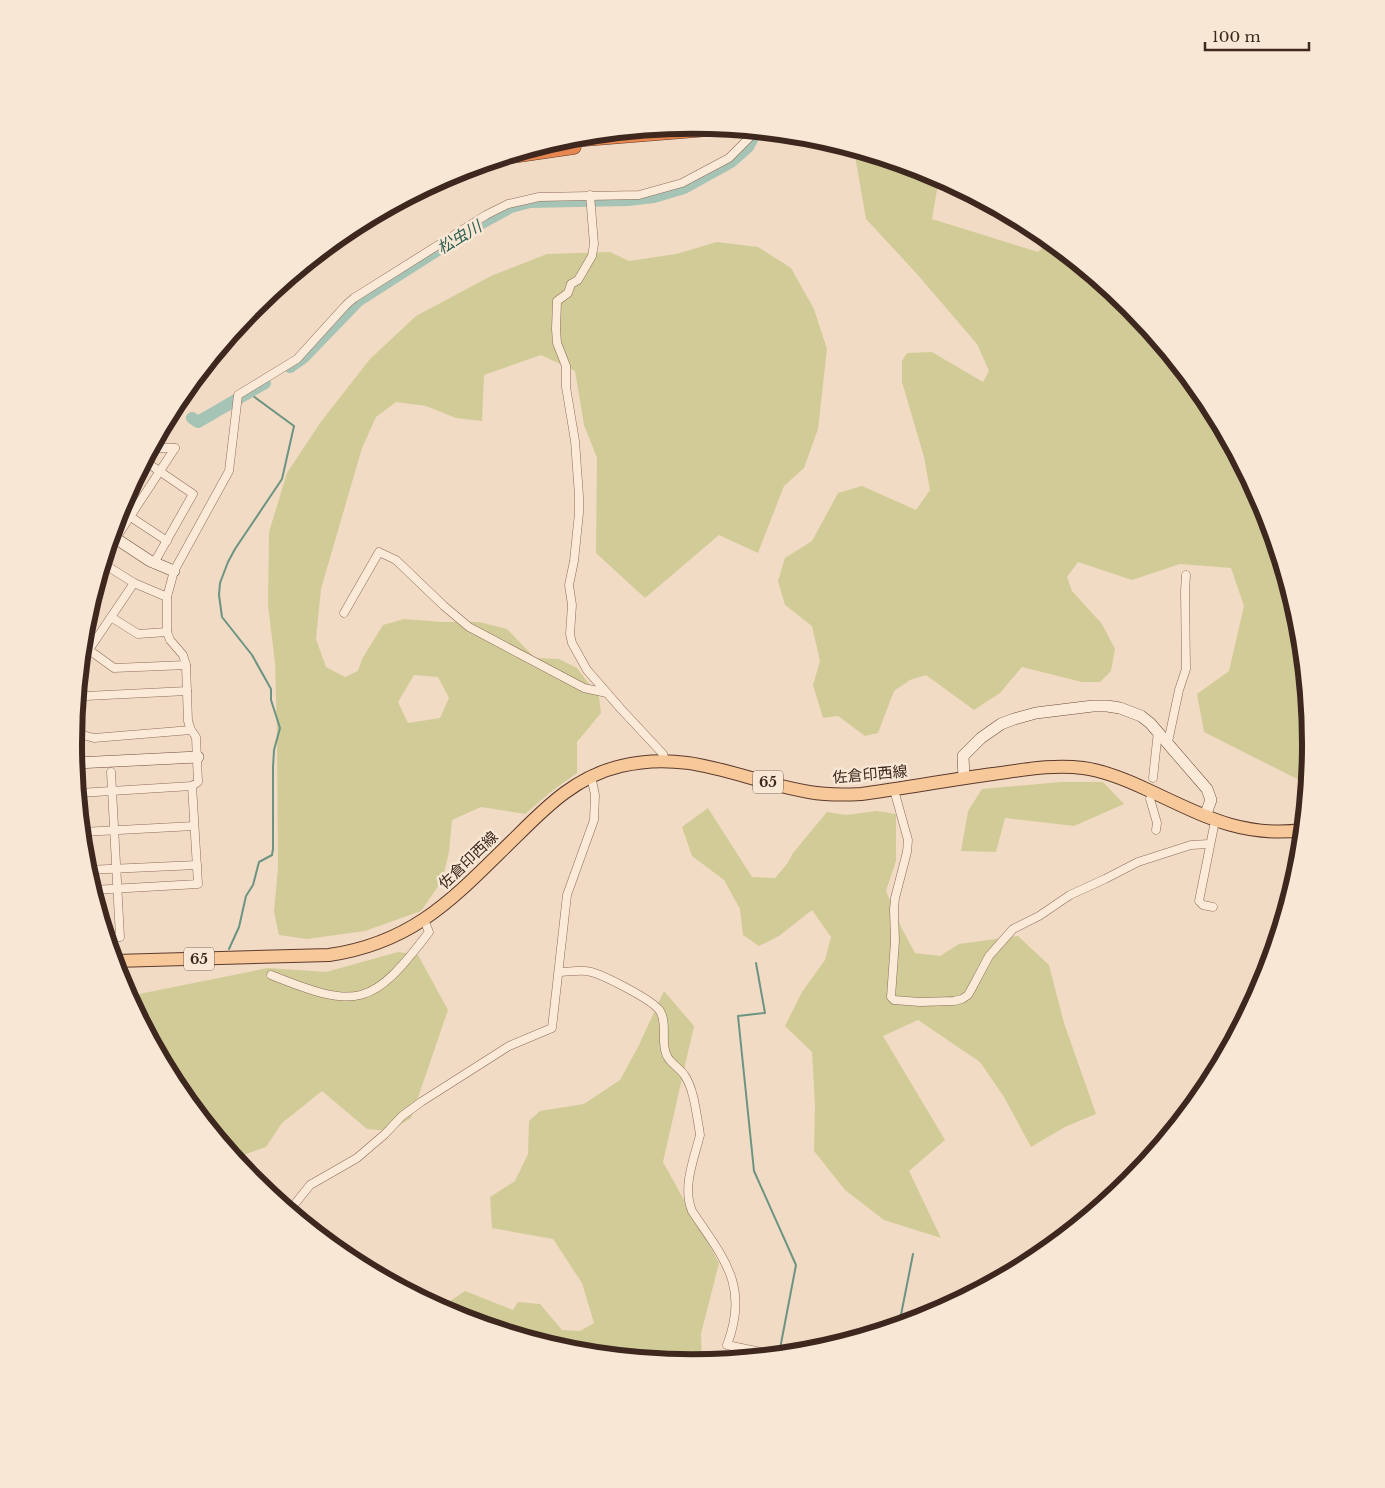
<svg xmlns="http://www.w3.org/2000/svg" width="1385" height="1488" viewBox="0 0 1385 1488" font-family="'Libre Baskerville','Noto Sans JP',serif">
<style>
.green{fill:#d1cc97;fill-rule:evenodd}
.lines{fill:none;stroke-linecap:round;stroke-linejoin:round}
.stream{stroke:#6c9482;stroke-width:2}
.river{stroke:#a6c4b6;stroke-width:12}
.street-casing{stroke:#8e6b59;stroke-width:9}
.secondary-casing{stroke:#704c3c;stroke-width:12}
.primary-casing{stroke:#5b3a2d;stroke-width:14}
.highway-casing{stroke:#5b3a2d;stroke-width:15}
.street{stroke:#fbead8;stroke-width:8}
.secondary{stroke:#fbead8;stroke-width:11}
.primary{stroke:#f7c899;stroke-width:12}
.highway{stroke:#e7864f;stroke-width:14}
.labels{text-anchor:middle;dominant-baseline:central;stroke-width:5;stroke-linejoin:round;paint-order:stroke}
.shield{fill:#f8e7d4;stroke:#756155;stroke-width:1}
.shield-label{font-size:14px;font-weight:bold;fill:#3d271e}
.street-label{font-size:15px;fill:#3d271e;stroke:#f8e7d4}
.water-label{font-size:16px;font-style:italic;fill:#2c5e51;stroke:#f8e7d4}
.rim{fill:none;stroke:#3d271e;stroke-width:6}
</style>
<rect width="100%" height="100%" fill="#f2dbc4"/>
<g class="green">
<path d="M854,150L930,172L939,178L932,219L1038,252L1050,241L1130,307L1207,400L1264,507L1299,624L1311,744L1307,791L1299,780L1204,732L1197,694L1229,671L1244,606L1231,568L1180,564L1132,580L1078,562L1067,577L1072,591L1102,624L1115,649L1111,671L1100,682H1082L1022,667L1000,693L974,710L926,675L910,680L894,691L878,733L865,736L838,716L823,718L813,685L820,661L812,626L785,605L778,581L785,558L812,541L838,493L862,486L916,510L930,490L924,457L902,382V361L907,353L932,352L983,382L989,371L977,344L917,274L866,219Z"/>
<path d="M717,242L758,247L791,268L814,309L827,349L818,429L804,468L784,486L758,553L719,535L645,598L596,553L597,458L584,425L575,371L541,355L484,375L482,421L456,418L426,406L396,402L376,417L362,448L321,589L316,639L326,667L345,677L358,671L362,659L383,625L404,619L442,622H479L507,629L535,658L559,659L577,668L599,697L601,713L577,742V773L552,791L525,814L481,807L452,820L449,852L442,881L421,911L365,931L307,939L279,935L274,912L278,867L277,734L275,663L268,605L269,532L287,473L320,423L370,359L416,316L493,275L547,254L610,252L629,261L676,254ZM414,675L438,677L449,698L440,718L408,723L398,702Z"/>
<path d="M1061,782H1103L1124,804L1074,826L1005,818L996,852L961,851L968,811L982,789Z"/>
<path d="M708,808L752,877L775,878L787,864L793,853L827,812L846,815L877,811L896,814V861L886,891L902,929L915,953L940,956L959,944L1018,936L1049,965L1064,1023L1096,1114L1065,1127L1031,1147L1004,1097L980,1062L918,1020L883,1036L945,1140L909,1171L941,1238L884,1220L845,1190L814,1151L815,1105L812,1052L785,1026L802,992L825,960L831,937L812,910L779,936L759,946L743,935L740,909L724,880L692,856L682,827Z"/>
<path d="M398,952L418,955L448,1010L411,1118L390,1131L367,1129L322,1091L282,1123L266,1147L235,1158L178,1088L129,996L268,968L326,972Z"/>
<path d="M664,991L694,1026L663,1162L719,1263L701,1334L702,1362L692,1363L572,1351L455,1316L438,1306L447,1303L465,1291L513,1310L518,1302L540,1304L562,1330L580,1331L594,1323L582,1283L553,1239L492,1228L490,1197L515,1181L528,1154L529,1121L540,1111L584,1104L620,1080L638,1047Z"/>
<path d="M305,1222L327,1234L377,1273L349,1258Z"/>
</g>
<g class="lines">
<g class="stream">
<path d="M229,949L239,927L246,896L253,885L259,862L272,855L273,849V767L274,750L280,728L271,700V689L252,655L222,617L219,595L220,583L228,562L235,549L282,479L294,426L249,393"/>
<path d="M756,963L765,1013L738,1016L754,1171L796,1265L779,1354"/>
<path d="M1034,1260L1158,1148"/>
<path d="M899,1325L913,1254"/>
</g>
<g class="river">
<path d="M290,367L303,358L358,301L469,230L511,207L530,202L628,200L654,197L684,188L731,162L748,147L756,132"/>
<path d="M192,418L198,422L265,383"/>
</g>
<defs>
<g id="street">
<path d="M590,195L594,244L592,256L578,280L571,284L568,293L557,301L556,329L557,343L566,366V387L575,441L579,496V513L574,561L569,585L572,605L570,634L572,643L587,670L621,709L663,754L665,760"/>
<path d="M153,448H175"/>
<path d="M141,470L146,462L193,494L154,563"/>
<path d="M120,510L167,541"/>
<path d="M116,538L175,448"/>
<path d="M104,564L134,583L167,597"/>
<path d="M344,613L379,552L396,560L444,606L469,627L584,688L607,693"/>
<path d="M111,617L138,634L167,632"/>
<path d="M89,650L114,668L186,665"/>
<path d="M82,660L134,583"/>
<path d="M79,692L86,696L187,691"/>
<path d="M75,733L94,738L191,730"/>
<path d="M1168,742L1179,690L1186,669L1185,591L1186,575"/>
<path d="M1153,778L1158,731"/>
<path d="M894,790L908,840L907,852L895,898L894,909L895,941L891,997L894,1000L920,1002L954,1001L962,999L968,995L973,986L989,956L1013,929L1039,916L1070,895L1105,879L1138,862L1191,845L1209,844"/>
<path d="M79,793L192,786L198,782L196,737L191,730L188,721L186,665L183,655L170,640L167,632V597L174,571L229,471L238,395L297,359L346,305L354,298L486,215L508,204L539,197L639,195L682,183L729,158L750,137L752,131"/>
<path d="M1150,799L1157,823L1156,830"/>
<path d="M82,832L194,826"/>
<path d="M87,870L197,865"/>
<path d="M93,890L198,884L192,786"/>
<path d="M1213,907L1203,905L1199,901L1215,821"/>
<path d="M108,937H120L111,772"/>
<path d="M559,972C568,972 577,970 586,971C599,972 653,1000 660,1011C668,1024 660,1043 667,1056C671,1064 680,1068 685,1076C694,1090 696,1112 699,1128L700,1135C694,1159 682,1187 692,1211C723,1258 750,1285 727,1345L776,1355"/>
<path d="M271,975C358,1010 372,1007 429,932L424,920"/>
<path d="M290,1210L310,1185L357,1158L385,1134L402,1116L421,1102L509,1046L552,1028L567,895L594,820L595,795L591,776"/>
</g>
<g id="secondary">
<path d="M112,536L150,561L174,571"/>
<path d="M76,763L198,757"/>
<path d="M964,778L963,756L981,738L1001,724L1014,719L1036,713L1093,706H1107L1120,708L1141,716L1150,723L1207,789L1211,800L1205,816"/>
</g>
<path id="primary" d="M115,961L329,955C418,942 458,893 519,834C549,804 578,776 621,766C691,749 742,781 809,792C826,795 844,795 861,794C905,788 949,780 993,774C1023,770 1053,764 1083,768C1106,771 1127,780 1148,790C1202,815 1241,838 1303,830"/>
<g id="highway">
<path d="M560,141L721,128"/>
<path d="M505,157L574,147"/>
</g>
</defs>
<use href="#street" class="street-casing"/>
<use href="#secondary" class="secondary-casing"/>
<use href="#primary" class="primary-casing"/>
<use href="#highway" class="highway-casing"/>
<use href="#street" class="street"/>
<use href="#secondary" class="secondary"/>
<use href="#primary" class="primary"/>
<use href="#highway" class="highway"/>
</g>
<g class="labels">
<g class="shield">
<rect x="753" y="770.5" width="30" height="23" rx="4"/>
<rect x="184" y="947.5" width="30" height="23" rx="4"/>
</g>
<g class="shield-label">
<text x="768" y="782">65</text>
<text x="199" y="959">65</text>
</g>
<g class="street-label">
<text transform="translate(870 774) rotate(-5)">佐倉印西線</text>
<text transform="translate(468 860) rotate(-44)">佐倉印西線</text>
</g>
<g class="water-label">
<text transform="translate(459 237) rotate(-31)">松虫川</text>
</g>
</g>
<path d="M0 0H1385V1488H0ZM82 744a610 610 0 1 1 1220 0a610 610 0 1 1-1220 0Z" fill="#f8e7d4" fill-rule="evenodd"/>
<path class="rim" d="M82 744a610 610 0 1 1 1220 0a610 610 0 1 1-1220 0Z"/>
<path d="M1205 42v8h104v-8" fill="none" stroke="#3d271e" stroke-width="2.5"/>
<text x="1212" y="42" font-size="15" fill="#3d271e" stroke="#f8e7d4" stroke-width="4" paint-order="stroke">100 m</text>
</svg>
